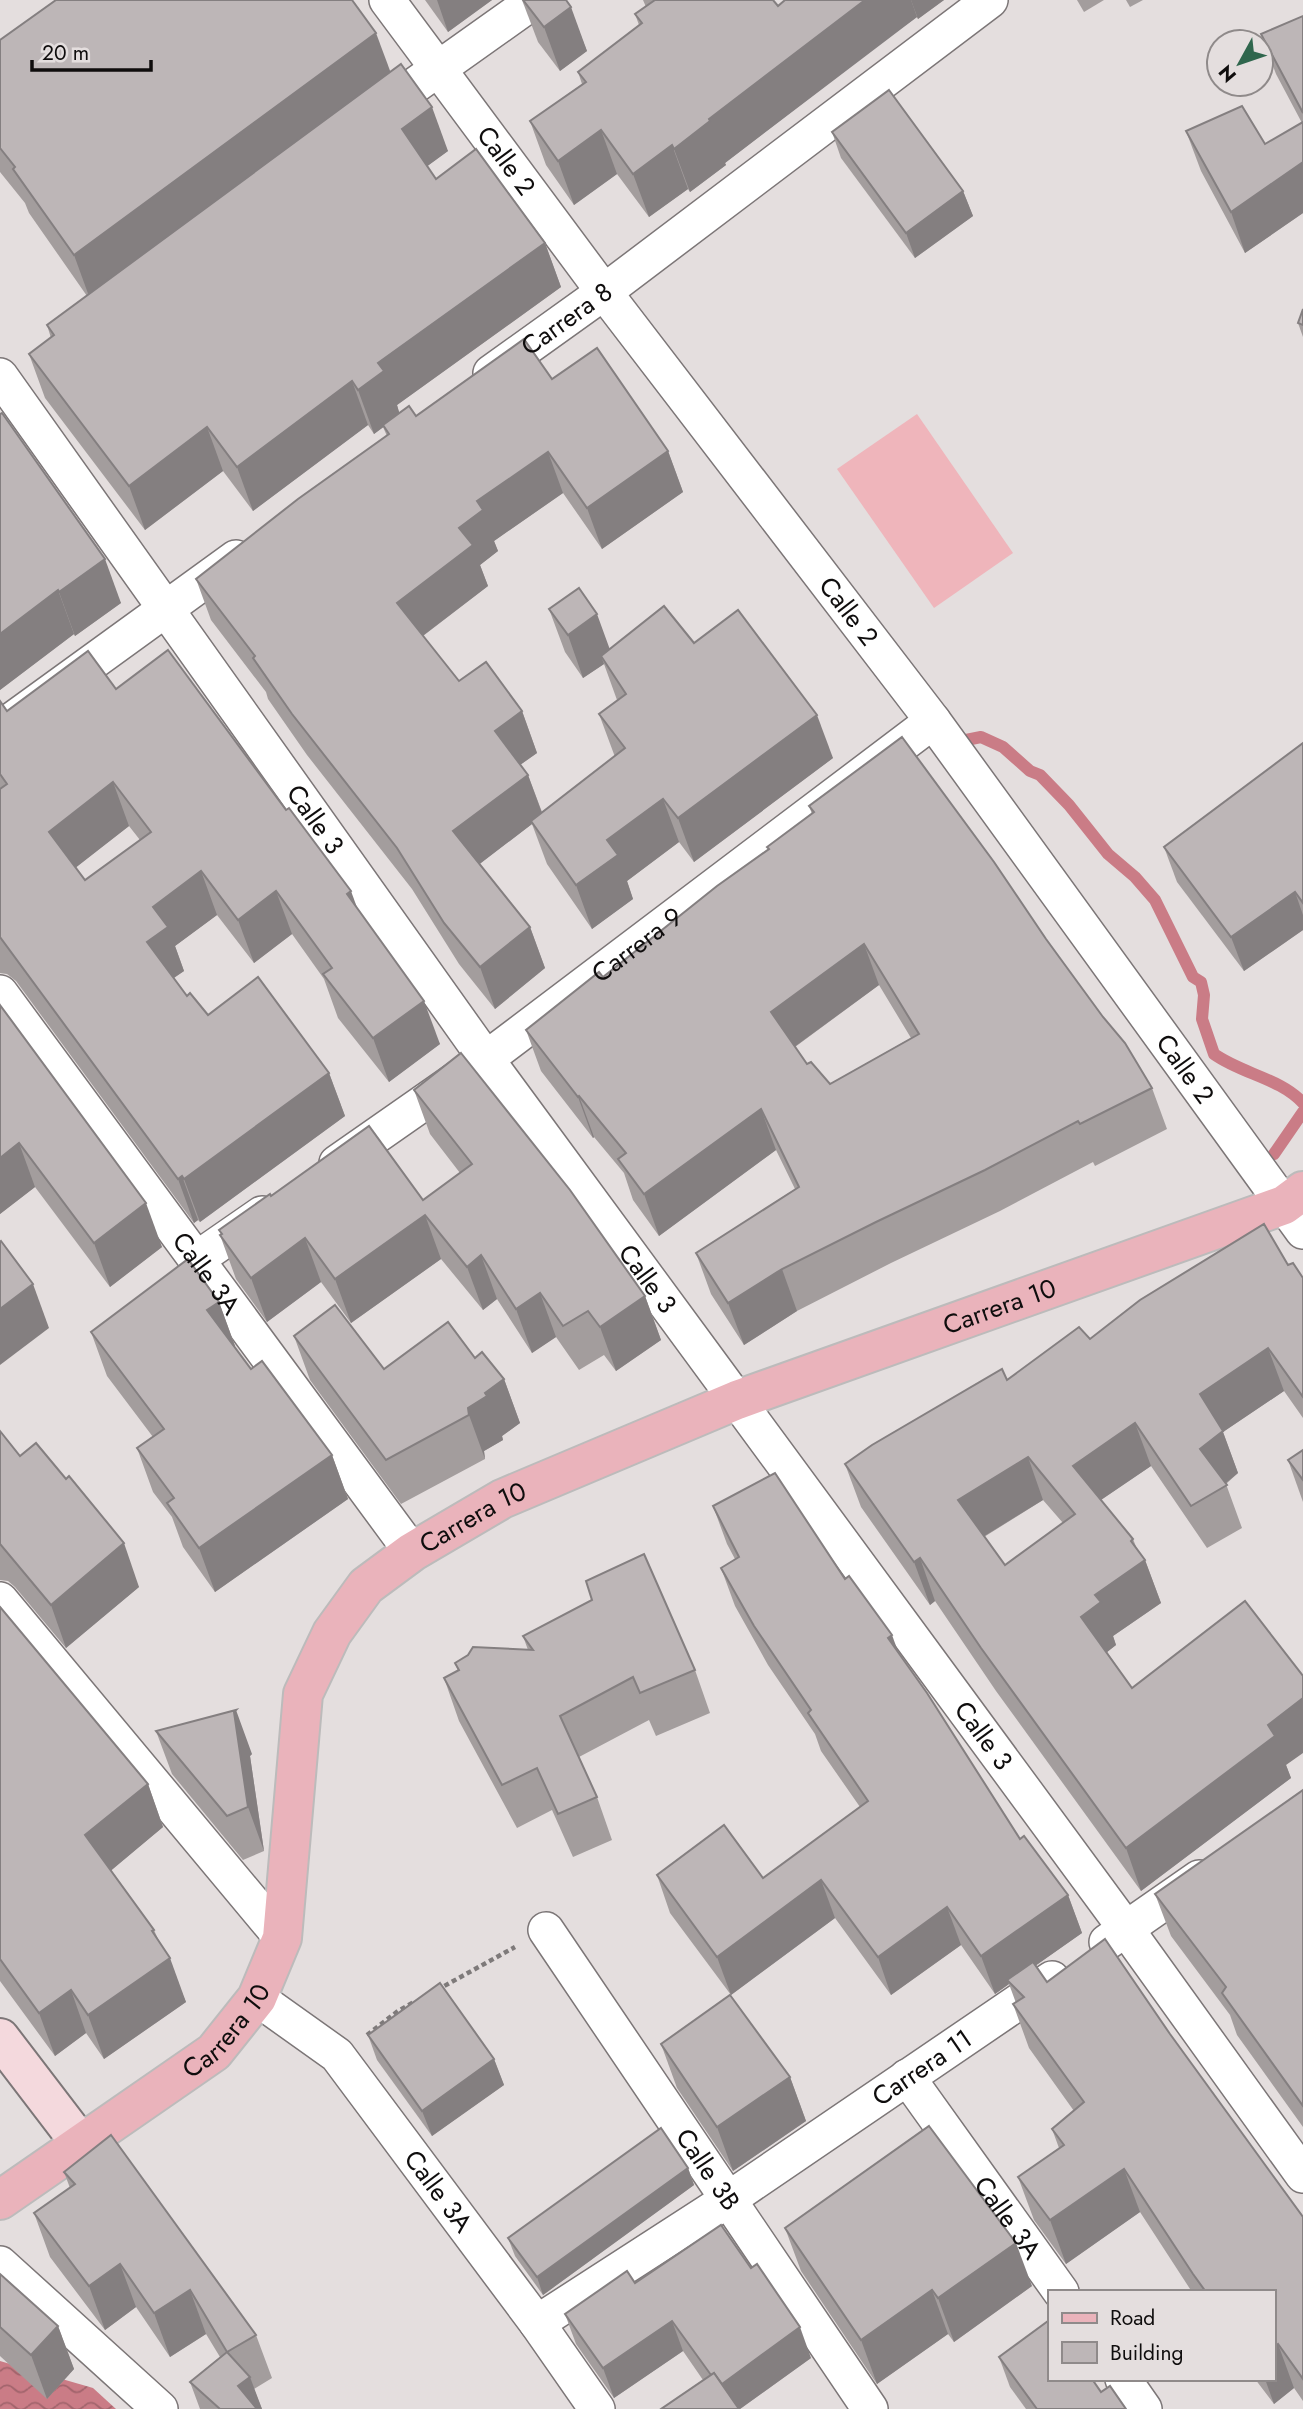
<svg xmlns="http://www.w3.org/2000/svg" width="1303" height="2409" viewBox="0 0 1303 2409" font-family="Jost,sans-serif">
<style>
.garden{fill:#efb5bb}
.water{fill:url(#water-waves)}
.lines{fill:none;stroke-linecap:round;stroke-linejoin:round}
.stream{stroke:#ca7c86;stroke-width:12}
.street-casing{stroke:#7c7677;stroke-width:38}
.secondary-casing{stroke:#7c7677;stroke-width:42}
.primary-casing{stroke:#bcbbbb;stroke-width:42}
.path{stroke:#7e7a7a;stroke-width:4.5;stroke-dasharray:5 3.5;stroke-linecap:butt}
.street{stroke:#fff;stroke-width:35}
.secondary{stroke:#f4d9dd;stroke-width:38}
.primary{stroke:#eab3bb;stroke-width:38}
.wall{fill:#a39d9d;fill-rule:evenodd}
.shaded-wall{fill:#847f80}
.building{fill:#bdb6b7;stroke:#847f80;stroke-width:2;fill-rule:evenodd}
.labels{text-anchor:middle;dominant-baseline:central;stroke-width:5;stroke-linejoin:round;paint-order:stroke}
.street-label{font-size:26px;fill:#0f0d0d;stroke:#e4dede}
</style>
<defs>
<pattern id="water-waves" width="16" height="10" patternUnits="userSpaceOnUse" patternTransform="scale(1.75)"><rect width="16" height="10" fill="#ca7c86"/><path d="M0 5q4-4 8 0t8 0" fill="none" stroke="#a2646c"/></pattern>
</defs>
<rect width="100%" height="100%" fill="#e4dede"/>
<path class="garden" d="M917,414L1013,553L934,608L837,469Z"/>
<path class="water" d="M0,2361L93,2388L116,2409H0Z"/>
<g class="lines">
<g class="stream">
<path d="M966,740L981,737L1003,747L1030,771L1040,775L1069,805L1108,854L1135,877L1155,900L1193,977L1201,982L1204,995L1202,1019L1214,1054C1242,1074 1280,1078 1303,1103"/>
<path d="M1274,1154L1303,1112"/>
</g>
<defs>
<g id="street">
<path id="s1" d="M387,0L604,292L933,721L1303,1231"/>
<path d="M376,113L535,0"/>
<path id="s2" d="M491,373L604,292L990,0"/>
<path id="s3" d="M0,376L486,1059L1126,1929L1303,2175"/>
<path d="M0,729L236,558"/>
<path id="s4" d="M0,993L412,1552"/>
<path id="s5" d="M337,1163L486,1059L933,721"/>
<path d="M197,1259L262,1214"/>
<path d="M0,1600L282,1938"/>
<path id="s6" d="M546,1930L870,2409"/>
<path d="M1107,1942L1199,1878"/>
<path id="s7" d="M257,1998L337,2055L537,2323L597,2409"/>
<path id="s8" d="M907,2077L1061,2292"/>
<path d="M0,2264L160,2409"/>
<path id="s9" d="M537,2323L729,2199L1052,1979"/>
<path d="M1123,2379L1144,2409"/>
</g>
<path id="secondary" d="M0,2038L81,2144"/>
<g id="primary">
<path id="s10" d="M0,2200L214,2052L257,1998L282,1938L303,1694L332,1633L366,1586L412,1552L502,1499L737,1400L1284,1205L1303,1191"/>
</g>
</defs>
<use href="#street" class="street-casing"/>
<use href="#secondary" class="secondary-casing"/>
<use href="#primary" class="primary-casing"/>
<g class="path">
<path d="M437,1990L515,1947"/>
<path d="M367,2035L398,2011L414,2002"/>
</g>
<use href="#street" class="street"/>
<use href="#secondary" class="secondary"/>
<use href="#primary" class="primary"/>
</g>
<g class="wall">
<path d="M425,0H492L448,32Z"/>
<path d="M522,0H566L587,51L560,71L538,42Z"/>
<path d="M643,0H773L778,6L785,0H944L918,19L917,17L890,36L725,163L726,165L690,192L688,189L649,217L617,174L574,205L546,165L530,121L582,84L578,72L639,25L635,14L646,7Z"/>
<path d="M1077,0H1104L1084,12Z"/>
<path d="M1126,0H1143L1130,7Z"/>
<path d="M1303,16V213L1245,253L1201,171L1186,131L1265,144L1302,123L1276,74L1261,34Z"/>
<path d="M0,40L390,72L448,151L427,166L436,179L545,243L561,287L397,405L399,413L416,416L552,379L668,451L683,492L602,549L563,493L494,541L498,551L480,565L488,586L423,636L459,681L522,711L537,753L520,765L528,775L542,812L615,757L599,714L617,700L604,664L583,678L565,652L549,609L609,649L694,643L833,758L694,862L679,842L627,881L633,899L592,929L547,864L532,824L479,864L530,927L545,968L495,1009L459,964L412,889L307,755L268,699L266,692L211,620L196,579L387,436L383,427L374,434L368,425L253,511L223,471L145,530L45,398L29,354L51,338L47,325L87,296L29,213L25,203L0,172Z"/>
<path d="M832,132L963,191L973,216L915,258L841,158Z"/>
<path d="M1303,309V337L1298,323Z"/>
<path d="M0,414L121,603L75,636L74,634L0,690Z"/>
<path d="M116,689L358,910L440,1044L389,1082L338,1018L324,979L292,934L254,963L217,915L175,946L184,971L174,978L187,996L208,1015L329,1073L345,1116L200,1222L198,1220L194,1223L16,981L7,974L0,973V701L7,711ZM129,826L140,840L85,880L76,867Z"/>
<path d="M1303,743V930L1244,971L1177,882L1164,847Z"/>
<path d="M809,806L1046,939L1152,1088L1167,1129L1095,1166L1093,1162L1000,1211L891,1263L797,1311L744,1345L711,1294L696,1253L795,1189L776,1150L659,1236L633,1200L624,1173L594,1137L593,1138L541,1071L526,1030L603,977L768,849L812,814ZM879,985L911,1038L830,1084L807,1064L795,1047Z"/>
<path d="M0,1005L162,1247L110,1287L35,1187L0,1214Z"/>
<path d="M414,1090L645,1296L661,1340L616,1371L604,1355L579,1370L556,1337L532,1353L497,1299L483,1310L441,1259L351,1323L321,1282L267,1322L236,1279L220,1235L221,1234L219,1230L271,1196L423,1200L460,1173L430,1134Z"/>
<path d="M1288,1265L1303,1278V1418L1284,1391L1223,1432L1238,1473L1226,1484L1242,1528L1207,1548L1151,1466L1101,1500L1133,1539L1137,1549L1145,1560L1161,1603L1113,1636L1116,1645L1107,1652L1132,1688L1286,1765L1291,1778L1141,1891L996,1691L935,1601L930,1605L861,1507L845,1464L1007,1380L1090,1339ZM1043,1500L1063,1523L1005,1565L984,1537Z"/>
<path d="M219,1302L235,1346H234L251,1369L332,1455L348,1499L215,1592L183,1547L172,1517L153,1492L137,1448L153,1437L107,1376L91,1332Z"/>
<path d="M294,1336L384,1369L475,1358L504,1379L520,1423L502,1436L503,1440L484,1451L485,1459L401,1504L310,1380Z"/>
<path d="M0,1431L20,1456L139,1587L66,1648L15,1587L8,1581L0,1580Z"/>
<path d="M1303,1450V1502L1288,1460Z"/>
<path d="M713,1506L845,1579L898,1651L1020,1839L1068,1895L1082,1933L1036,1965L1047,1982L1170,2034L1303,2217V2401L1294,2388L1274,2404L1255,2379H1273V2292H1192L1140,2212L1066,2264L1034,2220L1018,2177L1059,2148L1052,2129L1074,2111L1029,2048L1013,2004L1016,2003L1009,1984L995,1994L961,1945L891,1995L835,1918L731,1995L670,1913L657,1875L763,1878L860,1807L821,1751L815,1734L768,1665L735,1606L721,1568L735,1559L727,1544Z"/>
<path d="M0,1607L148,1784L163,1827L111,1870L154,1930L186,2002L104,2059L86,2033L55,2056L0,1981Z"/>
<path d="M523,1636L695,1670L710,1713L656,1736L649,1720L579,1757L597,1797L612,1840L573,1857L552,1810L517,1828L459,1721L444,1678L458,1671L455,1663L528,1650Z"/>
<path d="M156,1731L252,1754L250,1756L264,1851L243,1860L172,1774Z"/>
<path d="M1303,1790V2127L1237,2035L1230,2015L1171,1936L1155,1894Z"/>
<path d="M368,2035L494,2059L504,2085L432,2136L377,2060Z"/>
<path d="M661,2044L790,2077L806,2121L733,2171L677,2088Z"/>
<path d="M688,2168L694,2185L543,2295L515,2256L508,2238Z"/>
<path d="M64,2172L256,2335L272,2378L254,2389L262,2409H200L190,2382L220,2357L206,2334L170,2357L136,2307L105,2330L50,2257L34,2213L70,2188Z"/>
<path d="M785,2228L1032,2286L954,2342L948,2334L877,2384L801,2271Z"/>
<path d="M0,2274L58,2326L74,2369L47,2399L0,2356Z"/>
<path d="M635,2283L811,2358L740,2409H661L703,2380L683,2351L614,2398L576,2344L565,2314Z"/>
<path d="M999,2357L1101,2392L1126,2409H1026L1010,2387Z"/>
</g>
<g class="shaded-wall">
<path d="M437,0H492L448,32Z"/>
<path d="M865,0H911L917,17L725,163L726,165L690,192L674,149L709,119Z"/>
<path d="M911,0H944L918,19Z"/>
<path d="M571,7L587,51L560,71L544,27Z"/>
<path d="M376,33L392,76L90,299L74,255Z"/>
<path d="M432,107L448,151L418,173L402,129Z"/>
<path d="M601,130L617,174L574,205L558,161Z"/>
<path d="M672,145L688,189L649,217L633,174Z"/>
<path d="M1303,162V213L1245,253L1231,212Z"/>
<path d="M963,191L973,216L915,258L906,233Z"/>
<path d="M545,243L561,287L397,405L400,415L374,434L358,390L378,363Z"/>
<path d="M352,381L368,425L253,511L237,467Z"/>
<path d="M207,427L223,471L145,530L129,486Z"/>
<path d="M668,451L683,492L602,549L587,508Z"/>
<path d="M548,452L563,493L494,541L498,551L480,565L488,586L412,644L397,603L459,528L477,501Z"/>
<path d="M105,559L121,603L75,636L59,592Z"/>
<path d="M58,590L74,634L0,690V634Z"/>
<path d="M597,614L613,658L601,656L604,664L583,678L568,635Z"/>
<path d="M522,711L537,753L510,772L495,731Z"/>
<path d="M817,715L833,758L694,862L678,818Z"/>
<path d="M528,775L543,816L531,821L532,824L468,873L453,831Z"/>
<path d="M113,782L129,826L65,876L49,832Z"/>
<path d="M663,799L679,842L627,881L633,899L592,929L576,885L607,840Z"/>
<path d="M201,871L217,915L175,946L184,971L163,985L147,942L153,907Z"/>
<path d="M276,891L292,934L254,963L238,920Z"/>
<path d="M351,891L367,935L347,894Z"/>
<path d="M1295,892L1303,915V930L1244,971L1231,937Z"/>
<path d="M530,927L545,968L495,1009L480,967Z"/>
<path d="M864,944L879,985L786,1053L771,1012Z"/>
<path d="M424,1001L440,1044L389,1082L373,1038Z"/>
<path d="M329,1073L345,1116L200,1222L184,1179Z"/>
<path d="M579,1096L594,1137L593,1138L578,1097Z"/>
<path d="M761,1109L776,1150L659,1236L644,1194Z"/>
<path d="M19,1143L35,1187L0,1214V1158Z"/>
<path d="M182,1176L198,1220L194,1223L178,1179Z"/>
<path d="M146,1203L162,1247L110,1287L94,1243Z"/>
<path d="M425,1215L441,1259L351,1323L335,1279Z"/>
<path d="M305,1238L321,1282L267,1322L251,1278Z"/>
<path d="M481,1255L497,1299L483,1310L467,1267Z"/>
<path d="M782,1269L797,1311L744,1345L728,1303Z"/>
<path d="M33,1284L49,1328L0,1365V1309Z"/>
<path d="M540,1293L556,1337L532,1353L516,1309Z"/>
<path d="M645,1296L661,1340L616,1371L600,1327Z"/>
<path d="M219,1302L235,1346L223,1354L207,1310Z"/>
<path d="M1268,1348L1284,1391L1223,1432L1238,1473L1215,1492L1200,1449V1394Z"/>
<path d="M504,1379L520,1423L502,1436L503,1440L484,1451L485,1459L469,1415L468,1408L485,1393Z"/>
<path d="M1135,1423L1151,1466L1089,1508L1073,1466Z"/>
<path d="M332,1455L348,1499L215,1592L199,1548Z"/>
<path d="M1028,1457L1043,1500L973,1543L958,1500Z"/>
<path d="M124,1543L139,1587L66,1648L51,1605Z"/>
<path d="M920,1558L935,1601L930,1605L914,1562Z"/>
<path d="M1145,1560L1161,1603L1113,1636L1116,1645L1097,1660L1081,1617L1095,1595Z"/>
<path d="M892,1635L906,1673L888,1638Z"/>
<path d="M1303,1698V1753L1286,1765L1291,1778L1141,1891L1126,1848L1268,1725Z"/>
<path d="M236,1710L252,1754L250,1756L264,1851L248,1807L234,1712Z"/>
<path d="M148,1784L163,1827L101,1879L85,1835Z"/>
<path d="M821,1880L835,1918L731,1995L717,1957Z"/>
<path d="M1068,1895L1082,1933L1011,1983L1007,1980L1009,1984L995,1994L981,1956Z"/>
<path d="M947,1907L961,1945L891,1995L878,1957Z"/>
<path d="M170,1958L186,2002L104,2059L88,2015Z"/>
<path d="M71,1990L86,2033L55,2056L39,2013Z"/>
<path d="M494,2059L504,2085L432,2136L422,2111Z"/>
<path d="M790,2077L806,2121L733,2171L717,2127Z"/>
<path d="M688,2168L694,2185L543,2295L537,2277Z"/>
<path d="M1124,2169L1140,2212L1066,2264L1050,2220Z"/>
<path d="M1016,2243L1032,2286L954,2342L938,2298Z"/>
<path d="M120,2264L136,2307L105,2330L89,2286Z"/>
<path d="M190,2290L206,2334L170,2357L154,2313Z"/>
<path d="M932,2290L948,2334L877,2384L861,2340Z"/>
<path d="M672,2321L683,2351L614,2398L603,2368Z"/>
<path d="M58,2326L74,2369L47,2399L31,2355Z"/>
<path d="M800,2327L811,2358L740,2409H727L719,2386Z"/>
<path d="M1278,2344L1294,2388L1274,2404L1265,2379H1273V2348Z"/>
<path d="M250,2377L262,2409H247L238,2386Z"/>
</g>
<g class="building">
<path d="M56,0H352L376,33L74,255L13,169L15,167L0,148V40Z"/>
<path d="M523,0H566L571,7L544,27Z"/>
<path d="M655,0H773L778,6L785,0H865L709,119L710,121L674,149L672,145L633,174L601,130L558,161L530,121L586,82L578,72L642,23L635,14Z"/>
<path d="M1303,16V113L1261,34Z"/>
<path d="M401,64L432,107L402,129L436,179L476,149L545,243L378,363L384,371L358,390L352,381L237,467L207,427L129,486L29,354L54,335L47,325Z"/>
<path d="M889,90L963,191L906,233L832,132Z"/>
<path d="M1242,106L1265,144L1303,122V162L1231,212L1186,131Z"/>
<path d="M1303,309V325L1298,323Z"/>
<path d="M524,339L552,379L597,348L668,451L587,508L548,452L477,501L483,510L459,528L473,545L397,603L459,681L486,662L522,711L495,731L528,775L453,831L530,927L480,967L444,923L397,848L292,714L253,658L255,656L196,579L298,499L389,434L383,425L409,406L416,416Z"/>
<path d="M2,413L105,559L59,592L58,590L0,634V414Z"/>
<path d="M579,588L597,614L568,635L549,609Z"/>
<path d="M664,606L694,643L738,610L817,715L678,818L663,799L607,840L618,855L576,885L531,821L625,748L599,714L626,694L601,656Z"/>
<path d="M168,650L286,810L289,808L351,891L347,894L424,1001L373,1038L323,974L332,968L276,891L238,920L201,871L153,907L168,927L147,942L187,996L190,993L208,1015L258,977L329,1073L184,1179L182,1176L178,1179L0,937V789L7,784L0,774V701L7,711L88,651L116,689ZM113,782L151,832L85,880L49,832Z"/>
<path d="M902,737L994,862L1046,939L1103,1017L1125,1043L1152,1088L1080,1124L1078,1121L985,1170L876,1222L782,1269L728,1303L696,1253L799,1187L761,1109L644,1194L618,1159L626,1153L579,1096L578,1097L526,1030L599,972L603,977L717,886L769,849L767,847L814,812L809,806ZM864,944L919,1034L830,1084L811,1062L807,1064L771,1012Z"/>
<path d="M1303,743V903L1295,892L1231,937L1164,847Z"/>
<path d="M0,1005L146,1203L94,1243L19,1143L0,1158Z"/>
<path d="M461,1053L570,1190L645,1296L600,1327L588,1311L563,1326L540,1293L516,1309L481,1255L467,1267L425,1215L335,1279L305,1238L251,1278L220,1235L222,1234L219,1230L270,1194L271,1196L369,1126L423,1200L472,1164L414,1090Z"/>
<path d="M1264,1224L1288,1265L1293,1263L1303,1278V1397L1268,1348L1200,1394L1223,1431L1200,1449L1227,1485L1191,1506L1135,1423L1073,1466L1133,1539L1131,1541L1145,1560L1095,1595L1101,1602L1081,1617L1132,1688L1245,1601L1303,1676V1698L1268,1725L1275,1736L1126,1848L981,1648L920,1558L914,1562L845,1464L872,1445L1002,1369L1007,1380L1079,1327L1090,1339L1140,1300ZM1028,1457L1075,1514L1005,1565L958,1500Z"/>
<path d="M1,1241L33,1284L0,1309V1242Z"/>
<path d="M188,1259L219,1302L207,1310L251,1369L262,1361L332,1455L199,1548L167,1503L174,1498L137,1448L164,1429L91,1332Z"/>
<path d="M335,1305L384,1369L448,1322L475,1358L482,1352L504,1379L485,1393L487,1396L468,1408L469,1415L386,1460L294,1336Z"/>
<path d="M0,1431L20,1456L36,1443L66,1479L69,1476L124,1543L51,1605L0,1544Z"/>
<path d="M1303,1450V1480L1288,1460Z"/>
<path d="M775,1473L845,1579L849,1576L892,1635L888,1638L927,1693L1020,1839L1024,1836L1068,1895L981,1956L947,1907L878,1957L821,1880L717,1957L657,1875L724,1825L763,1878L868,1801L808,1713L811,1710L754,1626L721,1568L739,1557L713,1506Z"/>
<path d="M644,1554L695,1670L640,1693L633,1677L560,1716L597,1797L558,1814L537,1768L502,1785L444,1678L459,1670L455,1663L468,1655L473,1647L533,1650L523,1636L592,1600L586,1581Z"/>
<path d="M0,1607L148,1784L85,1835L154,1930L152,1931L170,1958L88,2015L71,1990L39,2013L0,1959Z"/>
<path d="M236,1710L234,1712L248,1807L227,1816L156,1731Z"/>
<path d="M1303,1790V2106L1222,1993L1226,1987L1155,1894Z"/>
<path d="M1105,1939L1170,2034L1303,2217V2379L1278,2344L1273,2348V2292H1206L1193,2274L1124,2169L1050,2220L1018,2177L1064,2145L1052,2129L1084,2102L1013,2004L1024,1997L1007,1980L1033,1962L1047,1982Z"/>
<path d="M440,1983L494,2059L422,2111L368,2035Z"/>
<path d="M730,1995L790,2077L717,2127L661,2044Z"/>
<path d="M929,2126L1016,2243L938,2298L932,2290L861,2340L785,2228Z"/>
<path d="M661,2128L688,2168L537,2277L508,2238Z"/>
<path d="M111,2135L256,2335L227,2352L190,2290L154,2313L120,2264L89,2286L34,2213L75,2184L64,2172Z"/>
<path d="M721,2225L751,2268L757,2264L800,2327L722,2384L714,2373L711,2375L672,2321L603,2368L565,2314L627,2271L635,2283Z"/>
<path d="M0,2274L58,2326L31,2355L0,2327Z"/>
<path d="M1048,2321L1049,2323V2379H1092L1101,2392L1110,2386L1126,2409H1037L999,2357Z"/>
<path d="M227,2352L250,2377L238,2386L257,2409H220L190,2382Z"/>
<path d="M714,2373L739,2409H661Z"/>
</g>
<g class="labels">
<g class="street-label">
<text stroke="none"><textPath href="#s1" startOffset="200">Calle 2</textPath></text>
<text stroke="none"><textPath href="#s2" startOffset="93">Carrera 8</textPath></text>
<text stroke="none"><textPath href="#s1" startOffset="766">Calle 2</textPath></text>
<text stroke="none"><textPath href="#s3" startOffset="544">Calle 3</textPath></text>
<text stroke="none"><textPath href="#s5" startOffset="371">Carrera 9</textPath></text>
<text stroke="none"><textPath href="#s1" startOffset="1334">Calle 2</textPath></text>
<text stroke="none"><textPath href="#s4" startOffset="348">Calle 3A</textPath></text>
<text stroke="none"><textPath href="#s3" startOffset="1111">Calle 3</textPath></text>
<text stroke="none"><textPath href="#s10" startOffset="1460">Carrera 10</textPath></text>
<text stroke="none"><textPath href="#s10" startOffset="892">Carrera 10</textPath></text>
<text stroke="none"><textPath href="#s3" startOffset="1678">Calle 3</textPath></text>
<text stroke="none"><textPath href="#s10" startOffset="284">Carrera 10</textPath></text>
<text stroke="none"><textPath href="#s9" startOffset="462">Carrera 11</textPath></text>
<text stroke="none"><textPath href="#s6" startOffset="289">Calle 3B</textPath></text>
<text stroke="none"><textPath href="#s7" startOffset="268">Calle 3A</textPath></text>
<text stroke="none"><textPath href="#s8" startOffset="173">Calle 3A</textPath></text>
</g>
</g>
<rect x="1048" y="2290" width="228" height="91" fill="#e4dede" stroke="#8f8a8a" stroke-width="2"/>
<rect x="1062" y="2313" width="35" height="10" fill="#eab3bb" stroke="#8f8a8a" stroke-width="2"/>
<text x="1110" y="2325" font-size="21" fill="#0f0d0d">Road</text>
<rect x="1062" y="2342" width="35" height="21" fill="#bdb6b7" stroke="#8f8a8a" stroke-width="2"/>
<text x="1110" y="2360" font-size="21" fill="#0f0d0d">Building</text>
<g transform="translate(1240 63) rotate(230)"><circle r="33" fill="#e4dede" stroke="#8f8a8a" stroke-width="2"/>
<path d="M0-5L12 26L0 18L-12 26Z" fill="#2f664d"/>
<text y="-10" font-size="19" font-weight="bold" text-anchor="middle" fill="#0f0d0d">N</text>
</g>
<path d="M32 60v10h119v-10" fill="none" stroke="#0f0d0d" stroke-width="3.5"/>
<text x="42" y="60" font-size="21" fill="#0f0d0d" stroke="#e4dede" stroke-width="5" paint-order="stroke">20 m</text>
</svg>
